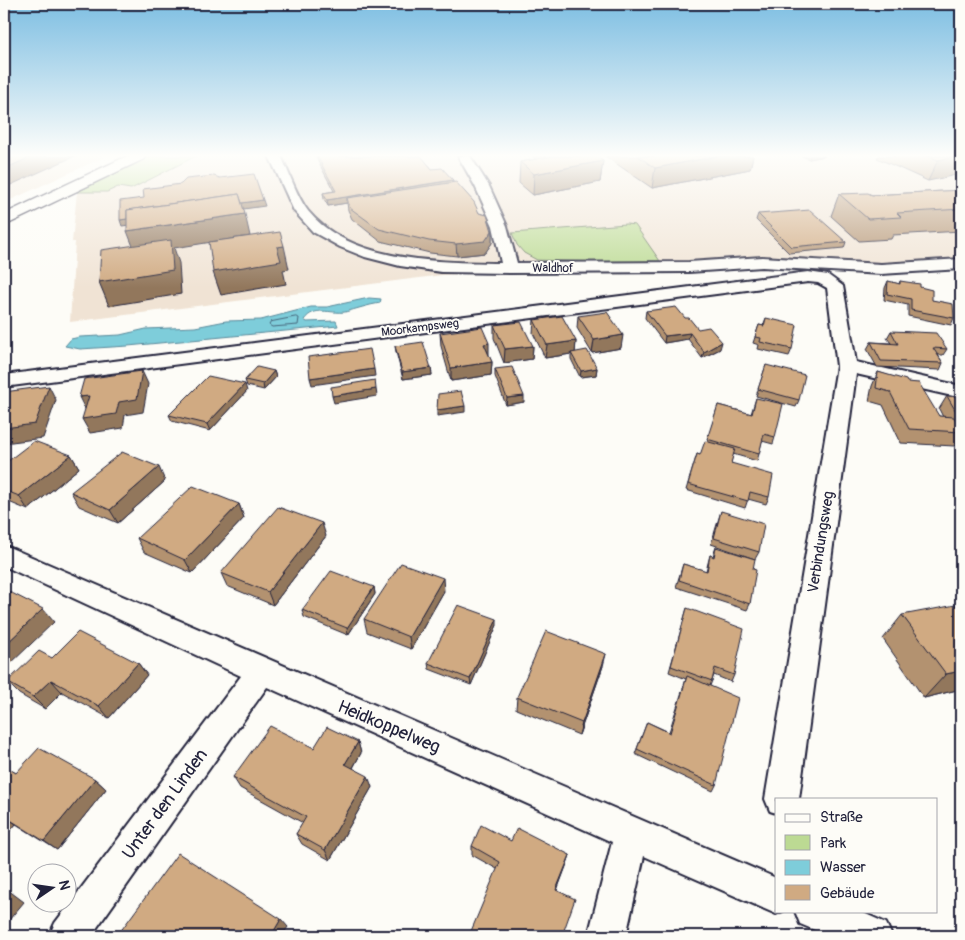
<svg xmlns="http://www.w3.org/2000/svg" width="965" height="940" viewBox="0 0 965 940" font-family="Pangolin,sans-serif">
<style>
.built{fill:#f0e3d4}
.green{fill:#bcda93;stroke:#6f7e67}
.water{fill:#7ecdda;stroke:#59899a}
.lines{fill:none;stroke-linecap:round;stroke-linejoin:round}
.shore{stroke:#47667b;stroke-width:1}
.minor-casing{stroke:#22223b;stroke-width:4}
.secondary-casing{stroke:#22223b;stroke-width:3}
.minor{fill:#fdfcf7;fill-rule:evenodd}
.secondary{fill:#fdfcf7;fill-rule:evenodd}
.wall{fill:#b39270;stroke:#22223b}
.shaded-wall{fill:#92775b;stroke:#22223b}
.building{fill:#d0aa82;stroke:#22223b}
.labels{text-anchor:middle;dominant-baseline:central;stroke-width:4;stroke-linejoin:round;paint-order:stroke}
.far-street-label{font-size:12px;fill:#22223b;stroke:#fdfcf7}
.street-label{font-size:15px;fill:#22223b;stroke:#fdfcf7}
.near-street-label{font-size:18px;fill:#22223b;stroke:#fdfcf7}
</style>
<rect width="100%" height="100%" fill="#fdfcf7"/>
<filter id="ink" filterUnits="userSpaceOnUse"><feTurbulence type="fractalNoise" baseFrequency=".02" numOctaves="2"/><feDisplacementMap in="SourceGraphic" scale="10" xChannelSelector="R" yChannelSelector="G"/><feConvolveMatrix kernelMatrix="1 2 1 2 8 2 1 2 1" color-interpolation-filters="sRGB"/></filter>
<g filter="url(#ink)">
<g class="built">
<path d="M4,156H106L4,203Z"/>
<path d="M152,156H961V259L869,264L758,260L636,264L443,275L70,322L75,242H72L77,192Z"/>
</g>
<g class="green">
<path d="M151,156H196L131,189L118,187L107,192H77Z"/>
<path d="M626,224L635,225L660,261L610,262L537,260L524,253L517,245L512,233Z"/>
</g>
<path class="water" d="M369,298L381,299L380,303C368,305 356,309 345,312C330,314 315,305 304,320L307,322L336,321L338,326L128,346L80,349L65,346L71,339L80,337L120,335L146,329L195,327L226,321L261,320L311,307H327Z"/>
<g class="lines">
<path class="shore" d="M296,317L299,318L298,325L272,327L269,325L271,322Z"/>
<defs>
<g id="minor">
<path d="M269,156H281C289,172 297,197 308,211C351,263 440,262 501,263L493,226L475,186L458,156H470L489,186L507,226L517,263L689,262L762,257L881,264L961,259V269L881,274L762,267L689,272L510,273L441,272L400,266L365,257L340,247L313,232L294,211Z"/>
<path d="M808,272L828,275L843,286L856,362L961,386V398L856,374L799,799H776V813L770,811L765,799L837,366L827,288L818,283L808,282L4,387V375Z"/>
<path d="M4,545L776,878V911H783L776,914L644,856L626,936H588L612,842L267,687L91,936H49L55,923L241,676L4,566Z"/>
<path d="M795,911H859L886,923L892,936H829L800,924Z"/>
</g>
<path id="secondary" d="M127,156H146L144,159L4,226V214Z"/>
</defs>
<use href="#minor" class="minor-casing"/>
<use href="#secondary" class="secondary-casing"/>
<use href="#minor" class="minor"/>
<use href="#secondary" class="secondary"/>
</g>
<g class="wall">
<path d="M315,156H421L432,169L454,182L479,213L492,231V243L485,253L457,256L430,253L380,241L352,219L348,210L347,203L328,206L324,199L323,193L334,191Z"/>
<path d="M532,156H595L603,161L600,182L533,195L519,183L520,162L536,159Z"/>
<path d="M605,156H753L750,169L652,188Z"/>
<path d="M802,156H825L809,159Z"/>
<path d="M878,156H961L928,181L877,158Z"/>
<path d="M961,190V231L893,235L891,239L859,241L831,216L839,194L872,195Z"/>
<path d="M758,214L846,242L844,248L789,253L756,220Z"/>
<path d="M888,281L899,284L900,281L920,287L932,300L954,318L951,325L908,316V305L884,300L885,288Z"/>
<path d="M646,311L685,318L720,349L702,358L688,339L664,343L645,318Z"/>
<path d="M578,316L621,348L592,353L577,328Z"/>
<path d="M766,318L792,349L789,356L758,349L759,345L753,343L759,325L763,326Z"/>
<path d="M534,320L576,341L575,352L597,368L596,375L580,377L571,359V354L545,358L533,333Z"/>
<path d="M494,325L533,346L532,359L504,363L494,338Z"/>
<path d="M891,331L947,349L943,355H938L943,363L940,370L877,367L867,349L871,342L891,343L887,338Z"/>
<path d="M440,333L489,356L492,362L491,375L451,381L441,346Z"/>
<path d="M395,346L431,368L432,375L403,379L396,352Z"/>
<path d="M766,365L799,400L796,407L756,396Z"/>
<path d="M495,369L524,402L506,405L495,376Z"/>
<path d="M274,371L276,377L264,390L247,386L245,380Z"/>
<path d="M878,372L907,382L939,416L943,417L939,409L947,396L961,397V439H959L954,446L901,443L883,405L869,401L872,386Z"/>
<path d="M247,391L210,431L172,421L169,415Z"/>
<path d="M756,398L775,437L773,444L762,441L759,454L757,461L733,454L731,463L769,497L766,504L748,499L745,508L686,490L697,454L700,455L707,442L718,405L751,414Z"/>
<path d="M71,455L79,468L28,510L4,500V464Z"/>
<path d="M165,481L118,523L79,506L71,492Z"/>
<path d="M239,504L244,518L192,573L144,552L137,538Z"/>
<path d="M721,511L759,552L755,559L711,544Z"/>
<path d="M326,536L273,605L227,586L221,573Z"/>
<path d="M716,547L753,569L750,604L747,610L676,587L683,564L706,571L710,555L713,556Z"/>
<path d="M374,587L375,594L348,635L304,617L302,610Z"/>
<path d="M444,591L411,649L367,632L364,619Z"/>
<path d="M687,608L734,675L731,682L714,675L710,686L716,785L713,791L635,754L647,722L669,732L686,679L669,672Z"/>
<path d="M902,615L961,689L924,698L883,639Z"/>
<path d="M497,625L471,685L429,669L428,663Z"/>
<path d="M52,658L138,663L147,675L109,718L62,692L45,709L19,694L7,682Z"/>
<path d="M603,666L579,735L516,709L517,697Z"/>
<path d="M358,742L361,753L353,768L372,787L330,860L302,844L296,834L303,823L240,788L233,777L314,748Z"/>
<path d="M4,766L16,773L95,779L106,789L57,850L16,824L4,838Z"/>
<path d="M511,841L570,855L557,890L497,869L472,855V846Z"/>
</g>
<g class="shaded-wall">
<path d="M33,156H75L4,188V169Z"/>
<path d="M718,156H753L750,169L652,188L655,168Z"/>
<path d="M810,156H825L809,159Z"/>
<path d="M958,156H961V174L928,181L938,160Z"/>
<path d="M603,161L600,182L533,195L534,174Z"/>
<path d="M453,180L454,186L347,198V203L328,206L327,200Z"/>
<path d="M263,200L265,206L122,226L120,220Z"/>
<path d="M245,214L250,236L174,248L179,263L181,294L109,306L99,282L136,254L127,231Z"/>
<path d="M492,231V243L485,253L457,256L456,244Z"/>
<path d="M284,246L289,269L283,270L286,284L221,295L213,272L277,247Z"/>
<path d="M690,333L688,339L664,343L665,336Z"/>
<path d="M623,335L621,348L592,353L594,340Z"/>
<path d="M576,341L575,354L571,353V354L545,358L547,345Z"/>
<path d="M722,342L720,349L702,358L704,352Z"/>
<path d="M489,343V356L484,344Z"/>
<path d="M533,346L532,359L504,363L505,349Z"/>
<path d="M492,362L491,375L451,381V368Z"/>
<path d="M431,368L432,375L403,379L402,372Z"/>
<path d="M597,368L596,375L580,377L581,371Z"/>
<path d="M374,369L375,376L312,385L310,378Z"/>
<path d="M142,371L148,384L143,412L125,415L123,428L90,433L82,419L119,402Z"/>
<path d="M274,371L276,377L264,390L263,384Z"/>
<path d="M245,384L247,391L210,431L207,424Z"/>
<path d="M49,386L56,400L43,438L4,443V428Z"/>
<path d="M376,389L377,396L334,403L332,396Z"/>
<path d="M89,396L86,411L79,397Z"/>
<path d="M524,396V402L506,405L507,398Z"/>
<path d="M465,406V412L437,416V410Z"/>
<path d="M71,455L79,468L28,510L19,496Z"/>
<path d="M159,467L165,481L118,523L110,510Z"/>
<path d="M239,504L244,518L192,573L185,560Z"/>
<path d="M322,523L326,536L273,605L268,592Z"/>
<path d="M443,578L444,591L411,649L409,637Z"/>
<path d="M374,587L375,594L348,635L347,628Z"/>
<path d="M43,609L54,622L8,666L4,662V646Z"/>
<path d="M497,619V625L471,685L470,679Z"/>
<path d="M606,654L603,666L579,735L582,723Z"/>
<path d="M138,663L147,675L109,718L99,706Z"/>
<path d="M961,671V689L924,698L946,674Z"/>
<path d="M51,680L62,692L45,709L33,697Z"/>
<path d="M358,742L361,753L349,775L345,764Z"/>
<path d="M368,776L372,787L330,860L325,850Z"/>
<path d="M95,779L106,789L57,850L44,841Z"/>
<path d="M4,816L16,824L4,838Z"/>
<path d="M570,855L567,864L554,898L556,890Z"/>
<path d="M4,887L24,902L4,926Z"/>
<path d="M281,919L288,927L282,936H271Z"/>
</g>
<g class="building">
<path d="M4,156H33L4,169Z"/>
<path d="M317,156H421L432,169L442,168L453,180L327,200L323,193L336,191Z"/>
<path d="M554,156H595L603,161L534,174L520,162Z"/>
<path d="M638,156H718L655,168Z"/>
<path d="M928,156H958L938,160Z"/>
<path d="M254,174L263,200L242,203L239,194L127,210V219L120,220V201L144,198L143,189L181,184L186,179L214,176L220,178Z"/>
<path d="M456,182L474,202L479,213L487,215L492,231L485,241L456,244L429,241L379,229L350,208L347,198Z"/>
<path d="M961,190V209L897,213L901,217L868,219L839,194L868,193L872,195Z"/>
<path d="M239,194L245,214L127,231V210Z"/>
<path d="M810,210L846,242L791,247L758,214Z"/>
<path d="M280,232L284,246L277,247L281,261L213,272L209,242Z"/>
<path d="M171,240L173,270L99,282L101,250Z"/>
<path d="M888,281L900,284V281L920,284V287L932,290V300L953,304L954,318L911,310V299L887,294Z"/>
<path d="M676,307L685,318H689L698,329L709,327L722,342L704,352L690,333L665,336L646,311Z"/>
<path d="M607,312L623,335L594,340L578,316Z"/>
<path d="M562,316L576,341L547,345L534,320Z"/>
<path d="M766,318L797,325L792,349L760,342L761,338L755,337L759,325L764,326Z"/>
<path d="M521,322L533,346L505,349L494,325Z"/>
<path d="M482,327L489,343L484,344L492,362L451,368L440,333Z"/>
<path d="M891,331L936,333L947,349L933,348L943,363L881,361L871,342L898,344Z"/>
<path d="M423,342L431,368L402,372L395,346Z"/>
<path d="M370,349L374,369L310,378L308,357Z"/>
<path d="M587,350L597,368L581,371L571,353Z"/>
<path d="M766,365L805,375L799,400L758,389Z"/>
<path d="M257,367L274,371L263,384L245,380Z"/>
<path d="M512,367L524,396L507,398L495,369Z"/>
<path d="M142,371L137,399L119,402L116,414L82,419L89,396L79,397L84,379Z"/>
<path d="M878,372L906,380L907,382L919,383L939,416L954,417L961,430V432L909,429L890,392L876,388Z"/>
<path d="M208,376L245,384L207,424L169,415Z"/>
<path d="M375,380L376,389L332,396L331,387Z"/>
<path d="M49,386L35,424L4,428V392Z"/>
<path d="M461,391L465,406L437,410L438,394Z"/>
<path d="M947,396L961,397V420Z"/>
<path d="M756,398L783,404L775,437L764,434L759,454L707,439L718,405L752,414Z"/>
<path d="M34,441L71,455L19,496L4,490V464Z"/>
<path d="M705,441L735,449L731,463L773,475L769,497L750,492L748,501L688,484L697,454L700,455Z"/>
<path d="M122,452L159,467L110,510L71,492Z"/>
<path d="M193,486L239,504L185,560L137,538Z"/>
<path d="M278,507L322,523L268,592L221,573Z"/>
<path d="M721,511L764,524L759,552L714,538Z"/>
<path d="M716,547L755,559L753,569L756,570L750,604L679,580L683,564L707,571L710,555L714,557Z"/>
<path d="M401,563L443,578L409,637L364,619Z"/>
<path d="M331,571L374,587L347,628L302,610Z"/>
<path d="M4,589L43,609L4,646Z"/>
<path d="M961,604V671L946,674L902,615Z"/>
<path d="M458,605L497,619L470,679L428,663Z"/>
<path d="M687,608L744,629L734,675L715,668L712,681L671,666Z"/>
<path d="M546,631L606,654L582,723L517,697Z"/>
<path d="M78,632L138,663L99,706L51,680L33,697L7,682L39,651L52,658Z"/>
<path d="M687,676L738,698L716,785L637,749L647,722L670,733Z"/>
<path d="M270,726L314,748L327,727L358,742L345,764L368,776L325,850L296,834L306,817L233,777Z"/>
<path d="M39,748L95,779L44,841L4,816V766L16,773Z"/>
<path d="M481,825L511,841L517,828L570,855L556,890L575,899L562,936H469L500,862L472,846Z"/>
<path d="M178,853L281,919L271,936H117Z"/>
<path d="M4,890L9,894L4,900Z"/>
</g>
</g>
<linearGradient id="sky" x2="0" y2="1"><stop stop-color="#7dbee2"/><stop offset="0.54" stop-color="#fefefb"/><stop offset="1" stop-color="#fefefb" stop-opacity="0"/></linearGradient>
<rect width="965" height="288" fill="url(#sky)"/>
<g class="labels">
<g class="far-street-label">
<text x="553" y="268">Waldhof</text>
<text transform="translate(420 328) rotate(-7)">Moorkampsweg</text>
</g>
<g class="street-label">
<text transform="translate(821 542) rotate(-81)">Verbindungsweg</text>
</g>
<g class="near-street-label">
<text transform="translate(389 727) rotate(23)">Heidkoppelweg</text>
<text transform="translate(165 804) rotate(-54)">Unter den Linden</text>
</g>
</g>
<rect width="965" height="940" fill="none" stroke="#fdfcf7" stroke-width="20"/>
<rect x="10" y="10" width="945" height="920" fill="none" stroke="#22223b" stroke-width="2" filter="url(#ink)"/>
<rect x="775" y="798" width="162" height="115" fill="#fdfcf7" stroke="#a5a5ac"/>
<rect x="785" y="814" width="25" height="8" fill="#fdfcf7" stroke="#a5a5ac"/>
<text x="820" y="822" font-size="15" fill="#22223b">Straße</text>
<rect x="785" y="835" width="25" height="15" fill="#bcda93" stroke="#a5a5ac"/>
<text x="820" y="848" font-size="15" fill="#22223b">Park</text>
<rect x="785" y="860" width="25" height="15" fill="#7ecdda" stroke="#a5a5ac"/>
<text x="820" y="872" font-size="15" fill="#22223b">Wasser</text>
<rect x="785" y="885" width="25" height="15" fill="#d0aa82" stroke="#a5a5ac"/>
<text x="820" y="898" font-size="15" fill="#22223b">Gebäude</text>
<g transform="translate(52 888) rotate(77)"><circle r="24" fill="#fdfcf7" stroke="#a5a5ac"/>
<path d="M0-4L9 19L0 12L-9 19Z" fill="#22223b"/>
<text y="-8" font-size="14" font-weight="bold" text-anchor="middle" fill="#22223b">N</text>
</g>
</svg>
